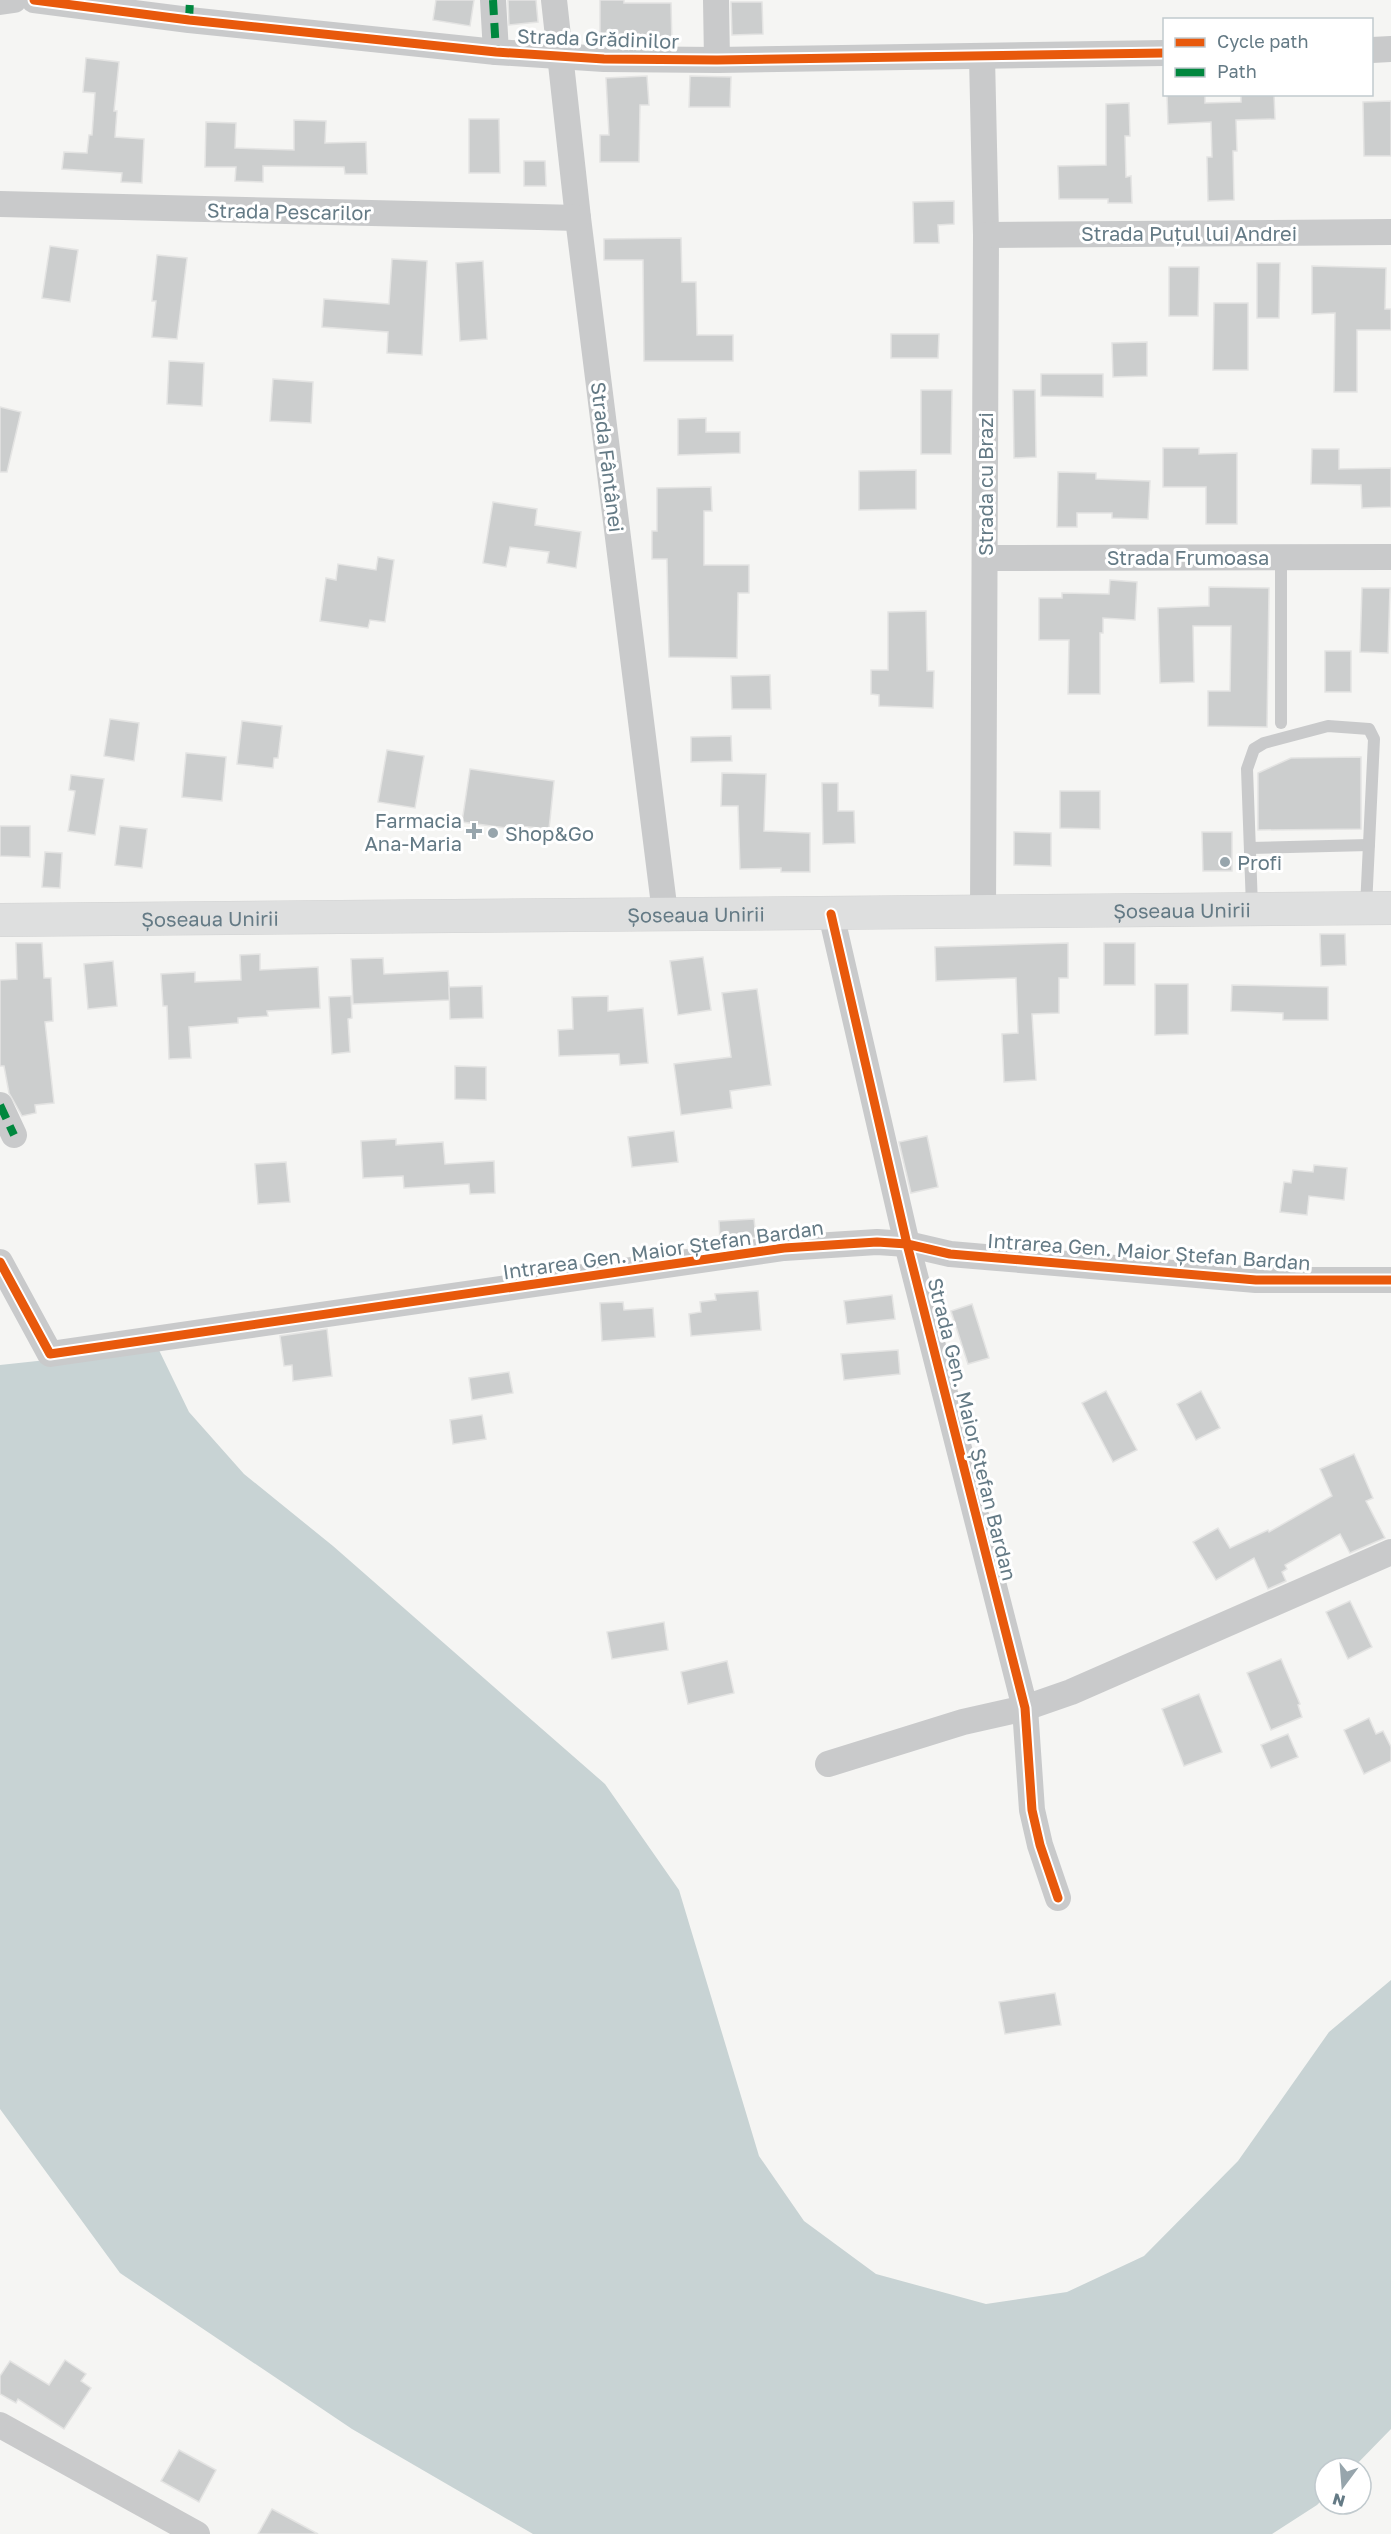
<svg xmlns="http://www.w3.org/2000/svg" width="1391" height="2534" viewBox="0 0 1391 2534" font-family="'Golos Text',sans-serif">
<style>
.water{fill:#c8d3d4}
.building{fill:#cccece;stroke:#e4e4e3;stroke-width:1.5}
.lines{fill:none;stroke-linecap:round;stroke-linejoin:round}
.secondary-casing{stroke:#d2d3d3;stroke-width:34}
.lane{stroke:#c9cacb;stroke-width:12}
.street{stroke:#c9cacb;stroke-width:26}
.secondary{stroke:#dedfdf;stroke-width:33}
.quiet{stroke:#00873e;stroke-width:8;stroke-dasharray:15 8;stroke-linecap:butt}
.cycleway-casing{stroke:#fff;stroke-width:13}
.cycleway{stroke:#e8590c;stroke-width:9}
.poi-dot{fill:#97a5ac;stroke:#fff;stroke-width:2}
.labels{text-anchor:middle;dominant-baseline:central;stroke-width:6;stroke-linejoin:round;paint-order:stroke}
.street-label{font-size:20px;fill:#647a85;stroke:#fff}
.poi-label{font-size:20px;fill:#647a85;stroke:#fff;text-anchor:start}
</style>
<rect width="100%" height="100%" fill="#f5f5f3"/>
<path class="water" d="M158,1348L189,1412L244,1474L333,1546L605,1784L679,1890L759,2156L804,2221L876,2274L986,2304L1067,2292L1144,2256L1238,2161L1329,2032L1391,1980V2429L1353,2468H1325V2497L1317,2505L1272,2534H533L352,2429L120,2273L0,2109V1365Z"/>
<g class="building">
<path d="M436,0H474L470,26L433,20Z"/>
<path d="M508,0H536L538,22L509,25Z"/>
<path d="M600,0H624V3H671L672,45L639,44V34H600Z"/>
<path d="M731,2H762L763,34L732,35Z"/>
<path d="M86,58L119,62L114,111H117L115,137L144,139L142,183L121,182L122,173L62,169L64,152L87,153L89,135H92L95,93L83,92Z"/>
<path d="M647,76L649,105H640L639,162H600V135H609L606,78Z"/>
<path d="M690,76L731,77L730,107H689Z"/>
<path d="M1167,94H1205V103L1241,102V94H1274L1275,119L1236,120L1237,151H1233L1234,200L1208,201L1207,157H1212L1211,122L1168,124Z"/>
<path d="M1391,101V156H1364L1363,102Z"/>
<path d="M1129,103L1130,136H1125L1126,177L1131,176L1132,203H1108V199H1059L1058,166L1106,165V104Z"/>
<path d="M469,119H499L500,173H469Z"/>
<path d="M294,120L326,121L325,143L366,142L367,174H345L344,167L263,166V182L235,181L236,167H205L206,122L236,123L235,148L294,150Z"/>
<path d="M524,161H545L546,186H524Z"/>
<path d="M954,201V224L938,225L939,243H914L913,202Z"/>
<path d="M681,238L682,282H696L697,335H733V361H644L643,260H604V239Z"/>
<path d="M50,246L78,250L70,302L42,298Z"/>
<path d="M157,255L187,258L177,339L152,337L156,301H152Z"/>
<path d="M392,259L427,261L422,355L387,353L388,332L322,327L324,299L389,304Z"/>
<path d="M483,261L487,339L460,341L456,263Z"/>
<path d="M1257,263H1280L1279,318H1257Z"/>
<path d="M1312,266L1386,268L1385,309H1391V330H1357V392H1334L1335,313L1312,314Z"/>
<path d="M1169,267H1199L1198,316H1169Z"/>
<path d="M1214,303H1248V370H1213Z"/>
<path d="M891,334H939L938,358H891Z"/>
<path d="M1147,342V376L1113,377L1112,343Z"/>
<path d="M169,361L204,363L202,406L167,404Z"/>
<path d="M1041,374H1103V397L1041,396Z"/>
<path d="M273,379L313,382L311,423L270,421Z"/>
<path d="M921,390H952L951,454H921Z"/>
<path d="M1013,390H1035L1036,457L1014,458Z"/>
<path d="M0,407L21,412L7,472H0Z"/>
<path d="M706,418V432H740V453L678,455V419Z"/>
<path d="M1163,448H1199V454L1237,453V524H1206V487H1163Z"/>
<path d="M1312,449H1339V469L1391,468V507L1362,508L1361,485L1311,484Z"/>
<path d="M916,470V509L859,510V471Z"/>
<path d="M1058,472L1096,473V479L1150,481L1148,519L1112,518V513H1077V527H1057Z"/>
<path d="M711,487L712,511H704V565H749V593H738L737,658L669,657L667,559H652V531H657V488Z"/>
<path d="M493,502L537,509L535,525L581,532L576,568L547,563L549,552L510,547L506,567L483,563Z"/>
<path d="M378,557L394,560L385,622L370,620L368,628L320,621L326,578L336,580L338,564L376,570Z"/>
<path d="M1110,580L1137,582L1135,620L1103,618V633H1100V694H1068L1069,640H1039V598H1062V593L1109,594Z"/>
<path d="M1209,587L1269,588L1267,727L1208,726V691H1230L1231,626H1193L1194,682L1160,683L1158,608L1209,606Z"/>
<path d="M1362,588H1390L1388,653L1360,652Z"/>
<path d="M926,611L927,671H934L933,708L879,706V695L871,694V670H888V612Z"/>
<rect x="1325" y="651" width="26" height="41"/>
<path d="M770,675L771,709H732L731,676Z"/>
<path d="M110,719L139,723L134,761L104,756Z"/>
<path d="M242,721L282,726L278,758H274L273,768L237,764Z"/>
<path d="M731,736L732,761L691,762V737Z"/>
<path d="M387,750L424,756L415,808L378,802Z"/>
<path d="M186,753L226,757L222,801L182,797Z"/>
<path d="M1361,757V829L1258,830V773L1291,758Z"/>
<path d="M470,769L554,781L549,829L507,825L506,828L462,822Z"/>
<path d="M722,773L766,774L764,831L810,833V872H781V868L740,869L738,806H721Z"/>
<path d="M71,775L104,779L95,835L68,831L75,791L69,790Z"/>
<path d="M822,783H838V811H854L855,843L823,844Z"/>
<path d="M1060,791H1100V829L1060,828Z"/>
<path d="M0,826H30V857L0,856Z"/>
<path d="M120,826L147,829L142,868L115,865Z"/>
<path d="M1014,832L1051,833V866L1014,865Z"/>
<path d="M1202,832H1232V871H1203Z"/>
<path d="M45,852L62,853L60,888L42,887Z"/>
<path d="M1320,934H1345L1346,965L1321,966Z"/>
<path d="M16,943H42L44,978H51L53,1021L45,1022L54,1103L35,1105L36,1113L22,1116L9,1093L4,1066H0V980L17,979Z"/>
<path d="M1068,943V978H1059V1013L1032,1014L1036,1080L1004,1082L1002,1034L1018,1033L1016,978L936,981L935,947Z"/>
<rect x="1104" y="943" width="31" height="42"/>
<path d="M260,954V970L318,967L320,1008L267,1011L268,1016L238,1018V1023L189,1027L191,1058L169,1059L167,1006H163L161,974L195,972V982L241,980L240,955Z"/>
<path d="M703,957L711,1010L678,1015L670,961Z"/>
<path d="M383,958L384,974L448,971L450,1000L353,1004L351,959Z"/>
<path d="M113,961L117,1006L88,1009L84,964Z"/>
<path d="M1155,984H1188V1034L1155,1035Z"/>
<path d="M1232,985L1328,987V1020H1283V1013L1231,1011Z"/>
<path d="M482,986L483,1018L450,1019L449,987Z"/>
<path d="M757,989L771,1085L730,1091L732,1108L681,1115L674,1064L731,1057L722,993Z"/>
<path d="M351,996L352,1018L348,1019L350,1052L332,1054L329,997Z"/>
<path d="M608,996V1011L643,1008L648,1063L620,1065L619,1054L559,1056L558,1030L573,1029L572,997Z"/>
<path d="M455,1066L486,1067V1100L455,1099Z"/>
<path d="M674,1131L678,1162L632,1167L628,1137Z"/>
<path d="M927,1136L938,1187L911,1193L899,1142Z"/>
<path d="M396,1139V1145L443,1142L445,1164L494,1161L495,1193L470,1194L469,1184L404,1188L403,1176L363,1178L361,1141Z"/>
<path d="M286,1162L290,1202L258,1204L255,1164Z"/>
<path d="M1314,1165L1347,1168L1344,1200L1309,1196L1307,1215L1280,1212L1284,1182L1291,1183L1293,1170L1313,1172Z"/>
<path d="M754,1219L756,1237L720,1242L719,1221Z"/>
<path d="M758,1291L761,1330L691,1336L689,1314L701,1312L700,1302L716,1300L715,1294Z"/>
<path d="M892,1295L895,1319L847,1324L844,1301Z"/>
<path d="M623,1302L624,1310L653,1308L655,1337L602,1341L600,1303Z"/>
<path d="M972,1304L989,1358L968,1364L951,1311Z"/>
<path d="M327,1329L332,1376L293,1381L292,1365L284,1366L280,1336Z"/>
<path d="M898,1350L900,1374L844,1380L841,1354Z"/>
<path d="M509,1372L513,1393L472,1400L469,1378Z"/>
<path d="M1106,1391L1137,1450L1113,1462L1082,1403Z"/>
<path d="M1201,1391L1220,1428L1196,1440L1177,1404Z"/>
<path d="M482,1415L486,1439L453,1444L450,1420Z"/>
<path d="M1354,1454L1373,1498L1366,1501L1385,1538L1350,1553L1340,1534L1285,1565L1287,1569L1282,1572L1286,1581L1268,1589L1254,1558L1216,1580L1193,1542L1218,1528L1230,1548L1268,1530L1269,1532L1332,1496L1320,1469Z"/>
<path d="M1350,1601L1372,1647L1348,1659L1326,1612Z"/>
<path d="M664,1622L668,1650L612,1659L607,1632Z"/>
<path d="M1281,1659L1300,1704L1298,1705L1302,1717L1271,1730L1247,1673Z"/>
<path d="M727,1661L734,1693L688,1704L681,1672Z"/>
<path d="M1199,1694L1222,1752L1184,1766L1162,1709Z"/>
<path d="M1369,1718L1376,1734L1383,1731L1391,1747V1761L1364,1774L1344,1730Z"/>
<path d="M1288,1734L1298,1757L1271,1768L1261,1745Z"/>
<path d="M1055,1993L1061,2025L1005,2034L999,2002Z"/>
<path d="M65,2360L86,2374L81,2381L91,2388L64,2429L18,2399L16,2403L0,2394V2376L10,2361L49,2385Z"/>
<path d="M179,2450L216,2470L199,2502L161,2481Z"/>
<path d="M272,2509L318,2534H258Z"/>
</g>
<g class="lines">
<defs>
<g id="secondary">
<path id="s1" d="M0,920L1391,908"/>
</g>
</defs>
<use href="#secondary" class="secondary-casing"/>
<g class="lane">
<path d="M1281,723V557"/>
<path d="M1250,848L1369,845"/>
<path d="M1252,907L1247,769L1254,749L1264,743L1328,726L1369,729L1374,739L1366,907"/>
</g>
<g class="street">
<path d="M34,0L189,20L496,52L604,59L717,60L1164,53"/>
<path d="M493,0L496,52"/>
<path d="M554,0L578,218L665,913"/>
<path d="M716,0L717,60"/>
<path d="M0,2L14,0"/>
<path d="M1372,50L1391,49"/>
<path d="M982,57L986,235L983,912"/>
<path d="M0,204L578,218"/>
<path d="M986,235L1391,232"/>
<path d="M985,558L1391,557"/>
<path d="M831,914L907,1244L1025,1708L1032,1810L1040,1845L1058,1898"/>
<path d="M0,1105L14,1135"/>
<path d="M0,1262L50,1354L784,1248L877,1242L907,1244L950,1254L1256,1280H1391"/>
<path d="M828,1764L963,1722L1025,1708L1071,1692L1391,1552"/>
<path d="M0,2425L197,2534"/>
</g>
<use href="#secondary" class="secondary"/>
<g class="quiet">
<path d="M493,0L496,52"/>
<path d="M189,20L190,0"/>
<path d="M0,1105L14,1135"/>
</g>
<defs>
<g id="cycleway">
<path d="M34,0L189,20L496,52L604,59L717,60L1164,53"/>
<path d="M831,914L907,1244L1025,1708L1032,1810L1040,1845L1058,1898"/>
<path d="M0,1262L50,1354L784,1248L877,1242L907,1244L950,1254L1256,1280H1391"/>
</g>
</defs>
<use href="#cycleway" class="cycleway-casing"/>
<use href="#cycleway" class="cycleway"/>
</g>
<g class="poi-dot">
<path d="M471 822h6v6h6v6h-6v6h-6v-6h-6v-6h6z"/>
<circle cx="493" cy="833" r="6"/>
<circle cx="1225" cy="862" r="6"/>
</g>
<g class="labels">
<g class="street-label">
<text transform="translate(598 38) rotate(2)">Strada Grădinilor</text>
<text transform="translate(289 211) rotate(1)">Strada Pescarilor</text>
<text x="1189" y="233">Strada Puțul lui Andrei</text>
<text transform="translate(608 457) rotate(83)">Strada Fântânei</text>
<text transform="translate(985 484) rotate(-90)">Strada cu Brazi</text>
<text x="1188" y="557">Strada Frumoasa</text>
<text stroke="none"><textPath href="#s1" startOffset="1182">Șoseaua Unirii</textPath></text>
<text stroke="none"><textPath href="#s1" startOffset="696">Șoseaua Unirii</textPath></text>
<text stroke="none"><textPath href="#s1" startOffset="210">Șoseaua Unirii</textPath></text>
<text transform="translate(663 1249) rotate(-8)">Intrarea Gen. Maior Ștefan Bardan</text>
<text transform="translate(1149 1251) rotate(4)">Intrarea Gen. Maior Ștefan Bardan</text>
<text transform="translate(973 1429) rotate(76)">Strada Gen. Maior Ștefan Bardan</text>
</g>
<g class="poi-label">
<text x="462" y="820" text-anchor="end">Farmacia<tspan x="462" dy="23">Ana-Maria</tspan></text>
<text x="505" y="833">Shop&amp;Go</text>
<text x="1237" y="862">Profi</text>
</g>
</g>
<rect x="1163" y="18" width="210" height="78" fill="#ffffff" stroke="#c1cace" stroke-width="1.5"/>
<rect x="1175" y="38" width="30" height="9" fill="#e8590c" stroke="#c1cace" stroke-width="1.5"/>
<text x="1217" y="48" font-size="18" fill="#647a85">Cycle path</text>
<rect x="1175" y="68" width="30" height="9" fill="#00873e" stroke="#c1cace" stroke-width="1.5"/>
<text x="1217" y="78" font-size="18" fill="#647a85">Path</text>
<g transform="translate(1343 2486) rotate(196)"><circle r="28" fill="#ffffff" stroke="#c1cace" stroke-width="1.5"/>
<path d="M0-4.5L10 22L0 15L-10 22Z" fill="#97a5ac"/>
<text y="-9" font-size="16" font-weight="bold" text-anchor="middle" fill="#647a85">N</text>
</g>
</svg>
